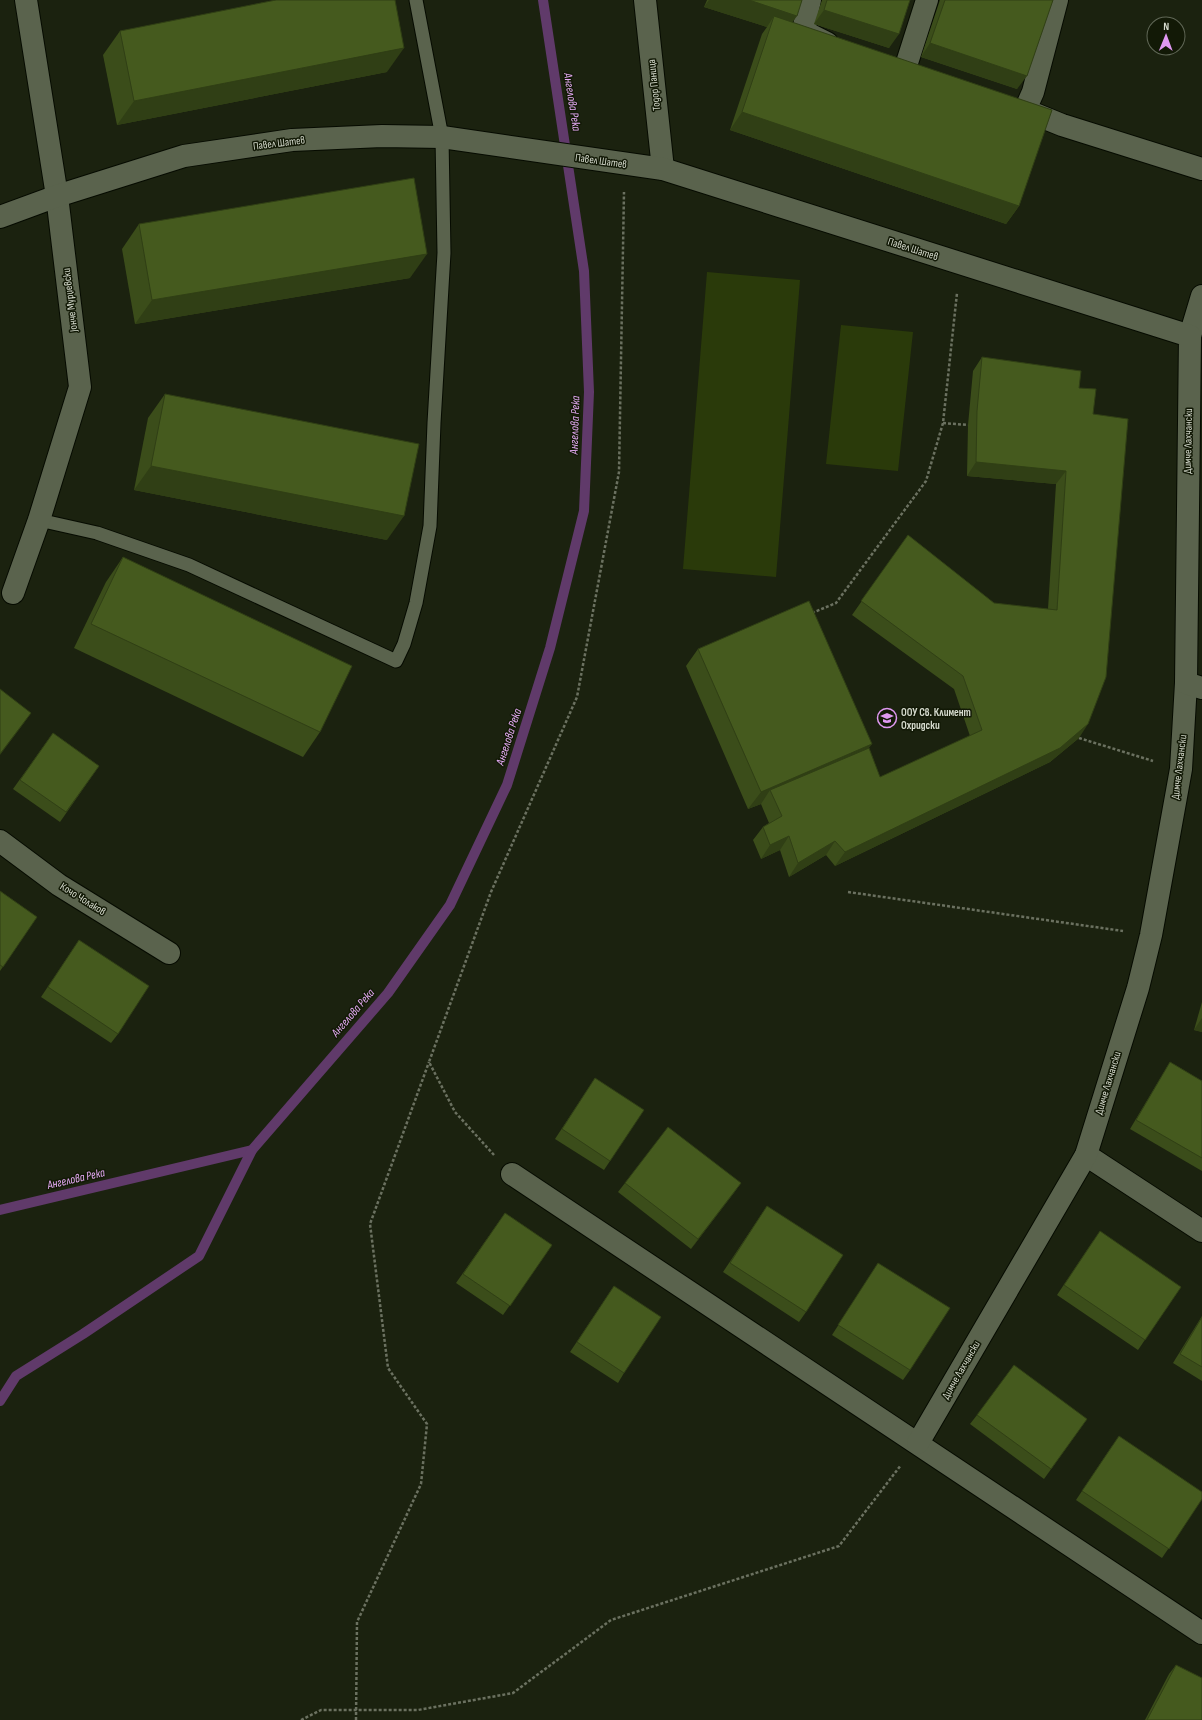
<svg xmlns="http://www.w3.org/2000/svg" width="1202" height="1720" viewBox="0 0 1202 1720" font-family="'Sofia Sans Condensed',sans-serif">
<style>
.green{fill:#2a3a0a}
.lines{fill:none;stroke-linecap:round;stroke-linejoin:round}
.stream{stroke:#603a6a;stroke-width:10}
.service-casing{stroke:#060b00;stroke-width:15}
.minor-casing{stroke:#060b00;stroke-width:24}
.tertiary-casing{stroke:#060b00;stroke-width:24}
.path{stroke:#6b7160;stroke-width:2.5;stroke-dasharray:3 2;stroke-linecap:butt}
.service{stroke:#5a634d;stroke-width:13}
.minor{stroke:#5a634d;stroke-width:22}
.tertiary{stroke:#5a634d;stroke-width:22}
.wall{fill:#3b4d1a}
.shaded-wall{fill:#303f15}
.building{fill:#455a1e;stroke:#303f15}
.labels{text-anchor:middle;dominant-baseline:central;stroke-width:3;stroke-linejoin:round;paint-order:stroke}
.street-label{font-size:11px;fill:#d6dbce;stroke:#121906}
.poi-label{font-size:11px;font-weight:bold;fill:#d6dbce;stroke:#121906;text-anchor:start}
.water-label{font-size:12px;font-style:italic;fill:#e7acf7;stroke:#121906}
</style>
<rect width="100%" height="100%" fill="#1b220f"/>
<g class="green">
<path d="M707,272L800,280L776,577L683,569Z"/>
<path d="M841,325L913,332L898,471L826,464Z"/>
</g>
<g class="lines">
<g class="stream">
<path d="M0,1210L252,1150L388,993L450,905L507,785L550,648L584,511L589,392L584,271L543,0"/>
<path d="M0,1401L16,1376L83,1334L199,1256L252,1150"/>
</g>
<defs>
<path id="service" d="M39,520L97,533L189,565L396,661L404,644L416,603L430,526L434,423L444,253L442,137L416,0"/>
<g id="minor">
<path d="M810,0L804,26L809,34L827,43"/>
<path d="M1057,0L1033,92L1025,110L1062,125L1202,169"/>
<path d="M905,69L927,0"/>
<path d="M1190,336L1202,296"/>
<path d="M13,593L39,520L80,387L57,196L26,0"/>
<path d="M0,841L59,885L169,953"/>
<path d="M1086,1155L1202,1231"/>
<path d="M512,1174L1202,1633"/>
<path d="M918,1443L1086,1155L1138,988L1151,935L1181,769L1186,683"/>
</g>
<g id="tertiary">
<path d="M645,0L663,169"/>
<path d="M0,217L57,196L184,156L292,140L382,136L442,137L663,169L1190,336L1186,683L1202,688"/>
</g>
</defs>
<use href="#service" class="service-casing"/>
<use href="#minor" class="minor-casing"/>
<use href="#tertiary" class="tertiary-casing"/>
<g class="path">
<path d="M943,423L968,425"/>
<path d="M812,613L836,603L926,481L943,423L957,293"/>
<path d="M1079,738L1153,761"/>
<path d="M848,892L1123,931"/>
<path d="M494,1155L455,1112L429,1062L491,892L577,697L619,472L624,192"/>
<path d="M301,1720L321,1710H418L513,1693L611,1620L839,1546L901,1465"/>
<path d="M356,1720L357,1622L421,1484L427,1424L388,1368L370,1224L429,1062"/>
</g>
<use href="#service" class="service"/>
<use href="#minor" class="minor"/>
<use href="#tertiary" class="tertiary"/>
</g>
<g class="wall">
<path d="M707,0H802L792,22L1019,206L1006,224L730,130L762,34L767,27L704,7Z"/>
<path d="M822,0H910L889,48L814,24Z"/>
<path d="M940,0H1053L1017,89L921,57Z"/>
<path d="M120,31L387,72L117,125L103,55Z"/>
<path d="M139,224L410,278L135,324L122,249Z"/>
<path d="M982,357L1079,388L1093,414L1079,738L1050,762L835,866L826,855L789,877L780,850L761,859L753,840L763,827L769,823L761,804L748,809L686,666L698,649L869,748L880,777L970,736L954,689L852,615L908,535L994,603L1048,609L1056,484L967,476L968,425L973,371Z"/>
<path d="M165,394L387,540L134,490L148,418Z"/>
<path d="M123,557L320,732L303,757L74,648L106,582Z"/>
<path d="M53,733L99,766L60,822L13,789Z"/>
<path d="M0,891L37,917L0,971Z"/>
<path d="M79,940L118,1034L111,1043L41,997Z"/>
<path d="M1202,1002V1032L1194,1030Z"/>
<path d="M1170,1062L1202,1081V1171L1130,1129L1164,1072Z"/>
<path d="M595,1078L610,1161L604,1170L555,1139Z"/>
<path d="M625,1183H741L691,1249L618,1192Z"/>
<path d="M767,1206L806,1312L799,1322L723,1272Z"/>
<path d="M505,1213L552,1245L503,1315L456,1283Z"/>
<path d="M1093,1241L1181,1287L1138,1350L1057,1295Z"/>
<path d="M878,1263L910,1370L903,1380L832,1335Z"/>
<path d="M614,1286L624,1373L618,1383L570,1352Z"/>
<path d="M1202,1316V1381L1173,1363Z"/>
<path d="M977,1415L1087,1419L1044,1479L970,1424Z"/>
<path d="M1112,1446L1202,1499L1162,1558L1076,1500Z"/>
<path d="M1176,1665L1202,1720H1145L1169,1674Z"/>
</g>
<g class="shaded-wall">
<path d="M709,0H749L797,16L785,33L774,16L767,27L704,7Z"/>
<path d="M824,10L899,34L889,48L814,24Z"/>
<path d="M930,43L1027,76L1017,89L921,57Z"/>
<path d="M404,48L387,72L117,125L134,101Z"/>
<path d="M742,112L1019,206L1006,224L730,130Z"/>
<path d="M427,254L410,278L135,324L152,300Z"/>
<path d="M976,462L1066,471L1056,484L967,476Z"/>
<path d="M151,466L404,516L387,540L134,490Z"/>
<path d="M31,713L24,723L0,755V754Z"/>
<path d="M1088,724L1079,738L1050,762L835,866L845,852Z"/>
<path d="M872,744L859,761L770,790L761,804L748,809L761,792Z"/>
<path d="M789,836L780,850L761,859L770,845Z"/>
<path d="M835,841L826,855L789,877L798,863Z"/>
<path d="M1202,1018V1032L1194,1030Z"/>
<path d="M741,1183L734,1193L691,1249L698,1239Z"/>
</g>
<g class="building">
<path d="M276,0H395L404,48L134,101L120,31Z"/>
<path d="M749,0H802L797,16Z"/>
<path d="M827,0H910L899,34L824,10Z"/>
<path d="M945,0H1053L1027,76L930,43Z"/>
<path d="M774,16L1052,110L1019,206L742,112Z"/>
<path d="M414,178L427,254L152,300L139,224Z"/>
<path d="M982,357L1081,371L1079,388L1096,389L1093,414L1128,419L1106,677L1088,724L1060,748L845,852L835,841L798,863L789,836L770,845L763,827L782,816L770,790L869,748L880,777L982,730L963,676L861,601L908,535L994,603L1057,610L1066,471L976,462L977,411Z"/>
<path d="M165,394L419,444L404,516L151,466Z"/>
<path d="M123,557L352,666L320,732L91,624Z"/>
<path d="M809,601L872,744L761,792L698,649Z"/>
<path d="M0,689L31,713L0,754Z"/>
<path d="M53,733L99,766L66,812L20,780Z"/>
<path d="M0,891L37,917L3,967L0,965Z"/>
<path d="M79,940L149,986L118,1034L48,987Z"/>
<path d="M1170,1062L1202,1081V1158L1136,1120Z"/>
<path d="M595,1078L644,1110L610,1161L562,1129Z"/>
<path d="M668,1127L741,1183L698,1239L625,1183Z"/>
<path d="M767,1206L843,1255L806,1312L730,1263Z"/>
<path d="M505,1213L552,1245L510,1306L463,1274Z"/>
<path d="M1100,1231L1181,1287L1145,1340L1064,1285Z"/>
<path d="M878,1263L950,1308L910,1370L838,1325Z"/>
<path d="M614,1286L661,1317L624,1373L577,1342Z"/>
<path d="M1202,1317V1367L1180,1354Z"/>
<path d="M1014,1365L1087,1419L1051,1469L977,1415Z"/>
<path d="M1119,1436L1202,1492V1499L1169,1549L1082,1491Z"/>
<path d="M1176,1665L1202,1678V1720H1147Z"/>
</g>
<defs>
<symbol id="school-ring" viewBox="-11 -11 22 22"><circle r="9.5" fill="#121906" stroke="#df98f1" stroke-width="1.5"/><path d="M0-5L7-2L0 1L-7-2ZM-4 1L0 2.5L4 1V4Q0 6-4 4Z" fill="#df98f1"/></symbol>
</defs>
<g fill-rule="evenodd">
<use href="#school-ring" x="876" y="707" width="22" height="22"/>
</g>
<g class="labels">
<g class="street-label">
<text transform="translate(654 85) rotate(-96)">Тодор Паница</text>
<text transform="translate(279 143) rotate(-7)">Павел Шатев</text>
<text transform="translate(601 161) rotate(8)">Павел Шатев</text>
<text transform="translate(913 249) rotate(18)">Павел Шатев</text>
<text transform="translate(70 300) rotate(-97)">Јонче Мурџевски</text>
<text transform="translate(1188 441) rotate(-89)">Димче Лахчански</text>
<text transform="translate(1179 767) rotate(-83)">Димче Лахчански</text>
<text transform="translate(83 899) rotate(32)">Кочо Чолаков</text>
<text transform="translate(1108 1083) rotate(-73)">Димче Лахчански</text>
<text transform="translate(961 1370) rotate(-60)">Димче Лахчански</text>
</g>
<g class="poi-label">
<text x="901" y="712">ООУ Св. Климент<tspan x="901" dy="13">Охридски</tspan></text>
</g>
<g class="water-label">
<text transform="translate(572 102) rotate(81)">Ангелова Река</text>
<text transform="translate(575 425) rotate(-88)">Ангелова Река</text>
<text transform="translate(509 737) rotate(-72)">Ангелова Река</text>
<text transform="translate(353 1013) rotate(-49)">Ангелова Река</text>
<text transform="translate(76 1179) rotate(-13)">Ангелова Река</text>
</g>
</g>
<g transform="translate(1166 36) rotate(1)"><circle r="19" fill="#121906" stroke="#606756"/>
<path d="M0-3L7 15L0 10L-7 15Z" fill="#df98f1"/>
<text y="-6" font-size="11" font-weight="bold" text-anchor="middle" fill="#d6dbce">N</text>
</g>
</svg>
